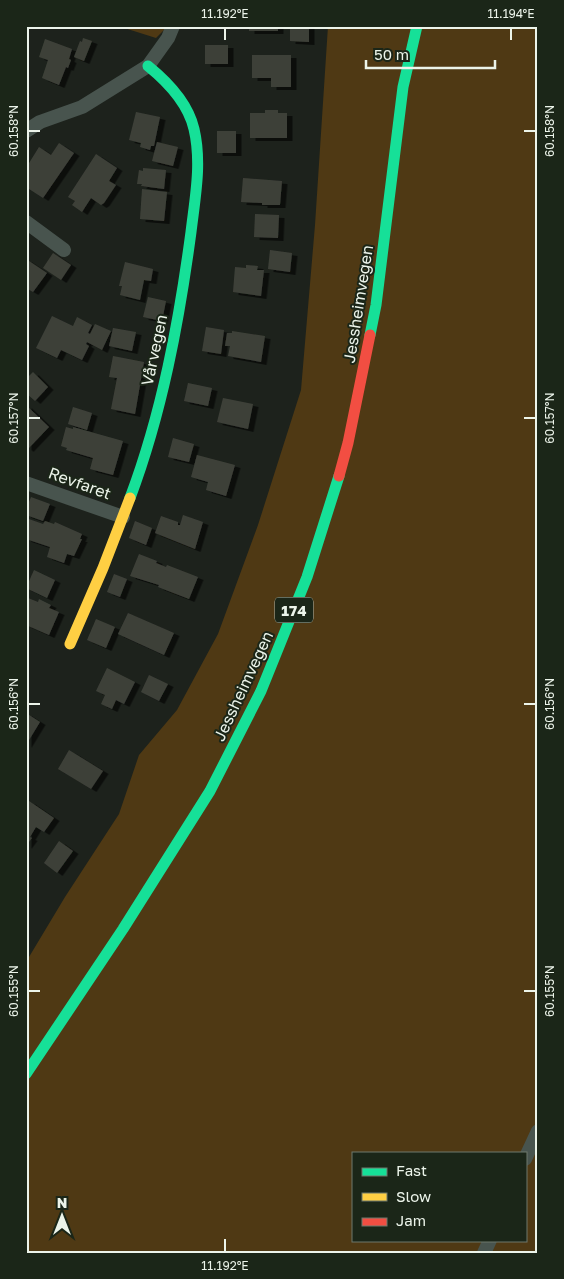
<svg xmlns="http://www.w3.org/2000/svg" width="564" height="1279" viewBox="0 0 564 1279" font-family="'Golos Text',sans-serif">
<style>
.green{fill:#4f3914;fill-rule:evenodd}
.building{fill:#3e4039;filter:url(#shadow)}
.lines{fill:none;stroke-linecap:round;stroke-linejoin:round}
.street{stroke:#48544e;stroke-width:14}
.fast{stroke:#16e098;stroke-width:11}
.slow{stroke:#ffcf43;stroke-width:11}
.jam{stroke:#f24e42;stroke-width:11}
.ticks{fill:none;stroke:#ecf4ea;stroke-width:2}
.labels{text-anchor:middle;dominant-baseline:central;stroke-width:4;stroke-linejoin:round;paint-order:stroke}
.shield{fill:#1b2618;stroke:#adb6ab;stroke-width:1}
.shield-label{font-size:15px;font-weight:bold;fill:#ecf4ea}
.street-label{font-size:16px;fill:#ecf4ea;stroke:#1b2618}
.neatline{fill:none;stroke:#ecf4ea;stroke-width:2}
.ticks-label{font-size:12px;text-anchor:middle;fill:#ecf4ea}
</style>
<defs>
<filter id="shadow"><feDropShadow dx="5.5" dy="3" stdDeviation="0" flood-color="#0009"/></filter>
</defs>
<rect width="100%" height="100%" fill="#1d221c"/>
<g class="green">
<path d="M118,26H168L156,38Z"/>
<path d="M328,26H538V1253H26V962L65,897L119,814L139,755L177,710L218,634L258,525L301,390L315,225ZM353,1153H525V1240H353Z"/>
</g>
<g class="building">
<rect x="249" y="26" width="29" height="5"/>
<path d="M290,26H309V42L290,41Z"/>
<path d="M83,38L92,41L84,61L74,57L80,41L82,42Z"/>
<path d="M45,39L72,49L69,59L71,60L68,68L66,67L59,85L42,78L48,60L39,57Z"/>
<rect x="205" y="45" width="23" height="19"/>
<path d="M252,55H291V87H271V78H252Z"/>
<path d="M265,110H278V113H287V138H250V113H265Z"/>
<path d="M136,112L160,117L154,146H151L150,150L140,147L141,143L129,140Z"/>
<rect x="217" y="131" width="19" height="22"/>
<path d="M157,142L178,147L173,166L152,161Z"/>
<path d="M59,143L74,153L43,198L26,187V168L39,147L51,155Z"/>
<path d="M96,154L117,168L109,181L116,185L104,203L101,205L91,198L82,212L72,205L75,201L68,197Z"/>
<path d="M143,168L166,170L164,189L141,186L142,184H137L139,170L143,171Z"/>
<path d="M243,178L282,181L280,205H262V203L241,202Z"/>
<path d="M142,189L167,192L164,221L140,219Z"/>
<path d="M255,214L279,215L278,238L254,237Z"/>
<path d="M270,250L292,253L290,272L268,269Z"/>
<path d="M53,253L71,265L61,280L43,268Z"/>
<path d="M26,259L47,273L33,292L26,288Z"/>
<path d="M125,262L153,269L151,281L144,280L140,300L120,295L122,286H119Z"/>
<path d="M246,265L258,266L257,270H264L261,296L233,292L235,267L246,268Z"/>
<path d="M148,297L166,301L162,321L143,317Z"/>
<path d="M52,316L73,326L77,317L92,325L88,333L90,334L95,324L111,331L102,350L87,342L86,344L89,346L82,360L61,350L57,358L36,348Z"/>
<path d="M206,327L224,330L221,354L202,351Z"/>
<path d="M113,328L136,332L132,351L109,346Z"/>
<path d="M232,331L265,336L261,362L228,356L230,346H225L227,333H232Z"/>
<path d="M113,356L144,362L135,414L111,409L117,378L109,377Z"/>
<path d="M33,372L48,387L35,401L26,393V379Z"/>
<path d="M188,383L212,388L208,406L184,401Z"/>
<path d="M223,398L253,404L248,429L217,422Z"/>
<path d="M26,405L49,427L28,449L26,447Z"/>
<path d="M73,407L92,413L87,430L68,424Z"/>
<path d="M66,427L73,429V427L123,441L113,475L90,469L93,458L66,450L67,448L61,446Z"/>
<path d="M173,438L194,444L189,462L168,457Z"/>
<path d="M197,455L235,465L226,496L206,490L208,482L191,477Z"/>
<path d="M31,497L50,504L43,521L26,515V509Z"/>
<path d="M183,515L203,522L195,549L155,533L161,516L178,522V525H180Z"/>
<path d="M26,518L43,524L45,521L54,524L55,522L82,534L80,539H82L74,556L67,554L64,563L47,557L50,547L26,539Z"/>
<path d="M135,521L152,528L146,545L129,538Z"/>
<path d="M139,554L157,561L156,563L166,567L167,565L198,577L189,599L158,587L159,585L130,576Z"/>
<path d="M34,570L55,580L47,598L26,588Z"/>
<path d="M114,574L127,579L120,597L107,592Z"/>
<path d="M28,598L38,602L39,599L51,605L49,608L59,612L49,635L26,625V602Z"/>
<path d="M128,613L174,633L164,655L118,634Z"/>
<path d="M96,619L115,627L106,648L87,640Z"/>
<path d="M107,668L135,682L124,704L116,700L112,709L101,704L105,695L96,691Z"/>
<path d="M149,675L168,684L159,701L141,692Z"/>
<path d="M26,713L40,722L26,745Z"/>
<path d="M69,750L103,771L91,789L58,769Z"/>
<path d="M29,801L54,818L44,832L36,827L30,837L32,838L26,846V804Z"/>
<path d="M59,841L73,851L57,873L44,863Z"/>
</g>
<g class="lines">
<g class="street">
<path d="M26,131L40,122L82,107L148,66L168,38L173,26"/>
<path d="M26,222L64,250"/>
<path d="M26,483L123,517"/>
<path d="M525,1159L538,1131"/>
<path d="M484,1253L490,1240"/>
</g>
<g class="fast">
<path d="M370,335L376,305L403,87L417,26"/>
<path d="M130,498C162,413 179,322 191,232C195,198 202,163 194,129C188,103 169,83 148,66"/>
<path d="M26,1074L123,929L210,791L261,691L307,577L339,476"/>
</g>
<path class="slow" d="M70,644L103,568L130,498"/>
<path class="jam" d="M339,476L348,443L370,335"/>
</g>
<path class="ticks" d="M225,28V40M511,28V40M28,131H40M524,131H536M28,418H40M524,418H536M28,704H40M524,704H536M28,991H40M524,991H536M225,1239V1252"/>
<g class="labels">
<rect class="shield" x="275" y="597.5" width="38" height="25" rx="4"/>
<g class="shield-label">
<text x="294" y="610">174</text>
</g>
<g class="street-label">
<text transform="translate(358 304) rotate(-81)">Jessheimvegen</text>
<text transform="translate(154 350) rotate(-78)">Vårvegen</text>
<text transform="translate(80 483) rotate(20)">Revfaret</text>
<text transform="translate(243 686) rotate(-65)">Jessheimvegen</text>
</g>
</g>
<rect width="564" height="1279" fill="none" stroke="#1b2618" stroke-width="55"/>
<rect x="352" y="1152" width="175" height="90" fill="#1b2618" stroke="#6f786c"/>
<rect x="362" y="1168" width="25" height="8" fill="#16e098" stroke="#6f786c"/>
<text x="396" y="1176" font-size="15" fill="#ecf4ea">Fast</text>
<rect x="362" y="1193" width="25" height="8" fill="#ffcf43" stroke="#6f786c"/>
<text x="396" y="1202" font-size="15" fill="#ecf4ea">Slow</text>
<rect x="362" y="1218" width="25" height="8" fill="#f24e42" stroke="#6f786c"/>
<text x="396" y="1226" font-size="15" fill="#ecf4ea">Jam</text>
<g transform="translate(62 1216)" stroke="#1b2618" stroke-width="4" paint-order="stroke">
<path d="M0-4L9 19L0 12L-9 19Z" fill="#ecf4ea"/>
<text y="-8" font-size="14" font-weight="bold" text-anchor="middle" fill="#ecf4ea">N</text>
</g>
<path d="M366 60v8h129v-8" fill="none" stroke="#ecf4ea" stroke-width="2.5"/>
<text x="374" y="60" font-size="15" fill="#ecf4ea" stroke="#1b2618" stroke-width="4" paint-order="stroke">50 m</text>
<rect x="28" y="28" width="508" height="1224" class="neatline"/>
<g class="ticks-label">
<text x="225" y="18">11.192°E</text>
<text x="511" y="18">11.194°E</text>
<text transform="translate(14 131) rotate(-90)" y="4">60.158°N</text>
<text transform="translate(550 131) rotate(-90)" y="4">60.158°N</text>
<text transform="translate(14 418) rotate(-90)" y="4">60.157°N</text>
<text transform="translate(550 418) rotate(-90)" y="4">60.157°N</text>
<text transform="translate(14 704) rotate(-90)" y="4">60.156°N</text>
<text transform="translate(550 704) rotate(-90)" y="4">60.156°N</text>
<text transform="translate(14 991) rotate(-90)" y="4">60.155°N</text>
<text transform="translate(550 991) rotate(-90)" y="4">60.155°N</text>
<text x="225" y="1270">11.192°E</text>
</g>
</svg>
